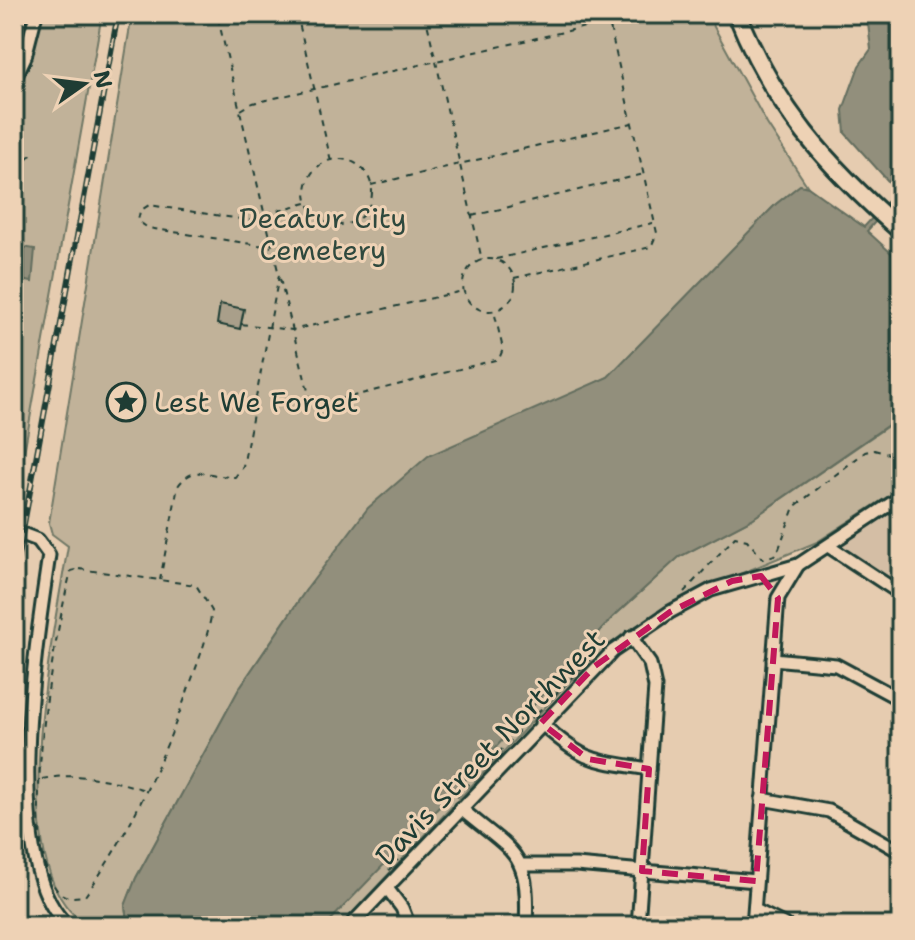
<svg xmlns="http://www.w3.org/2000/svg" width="915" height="940" viewBox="0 0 915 940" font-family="'Shantell Sans',sans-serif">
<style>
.built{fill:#d4bea5}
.green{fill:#c1b299;stroke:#707866;stroke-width:2}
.water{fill:#928f7b;stroke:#646e5f;stroke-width:2}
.building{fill:#a99f8a;stroke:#1f3d34;stroke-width:2}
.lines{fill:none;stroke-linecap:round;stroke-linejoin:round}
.minor-casing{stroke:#1f3d34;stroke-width:17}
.highway-casing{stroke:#1f3d34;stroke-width:22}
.path{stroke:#1f3d34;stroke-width:2;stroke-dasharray:6 6;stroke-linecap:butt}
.minor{stroke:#eed2b5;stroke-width:11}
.highway{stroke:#eed2b5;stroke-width:16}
.rail-casing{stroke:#1f3d34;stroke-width:6}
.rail{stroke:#eed2b5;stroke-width:3;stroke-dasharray:9;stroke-linecap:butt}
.marked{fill:none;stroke:#c2185b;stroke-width:6;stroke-dasharray:16 10;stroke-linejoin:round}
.labels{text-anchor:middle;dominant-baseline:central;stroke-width:6;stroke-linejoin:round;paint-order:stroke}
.park-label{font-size:28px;fill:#2f493e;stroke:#eed2b5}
.poi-label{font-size:28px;fill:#1f3d34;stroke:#eed2b5;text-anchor:start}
.street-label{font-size:28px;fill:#1f3d34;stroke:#eed2b5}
</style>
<rect width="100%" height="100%" fill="#e6ccb0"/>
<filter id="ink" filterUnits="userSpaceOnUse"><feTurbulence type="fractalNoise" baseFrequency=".0125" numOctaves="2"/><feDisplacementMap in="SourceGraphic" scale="16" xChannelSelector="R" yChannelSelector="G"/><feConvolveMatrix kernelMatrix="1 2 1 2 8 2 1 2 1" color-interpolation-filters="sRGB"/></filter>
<g filter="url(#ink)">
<path class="built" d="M901,504V593L838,548Z"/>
<g class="green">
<path d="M38,14H102L14,509V83Z"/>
<path d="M132,14H707L767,124L808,187L800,185L776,204L608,377L524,416L306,590L240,687L136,878L125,906L128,926C116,926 96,930 86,924C0,874 54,631 68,546L52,534L49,523Z"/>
<path d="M901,417V488L817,542L682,598L623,634L566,685L340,926H325L612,618L679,557L752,519Z"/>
</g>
<g class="water">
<path d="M867,14H901V193L867,231L901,262V416L752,519L679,557L612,618L488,756L325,926H128L125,906L136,878L240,687L306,590L368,508L428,456L608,377L776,204L800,185L808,187L864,227L897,191L845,133L843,110L859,66L871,49Z"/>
<path d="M16,246L35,249L32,282L14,279Z"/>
</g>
<path class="building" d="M220,304L244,309L240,329L217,324Z"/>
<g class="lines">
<defs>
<g id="minor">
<path d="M14,80L25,57L36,14"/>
<path d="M14,531L38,540L49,555C36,644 0,866 68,926"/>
<path d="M828,546L901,594"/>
<path d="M631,637L650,664L655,687L638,926"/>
<path d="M773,659L836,665L901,700"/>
<path d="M541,723C585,763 593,760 649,769"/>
<path d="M762,799L829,811L901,852"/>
<path d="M460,808C514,854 530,850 526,926"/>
<path d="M524,865H576L756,881"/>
<path d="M387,888L402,908L409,926"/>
<path d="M755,910L787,926"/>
<path d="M350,926L613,651L670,612L711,590L798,565L901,497"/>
<path d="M753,926L778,598L798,565"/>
</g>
<path id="highway" d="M737,14C774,107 826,165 901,231"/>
</defs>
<use href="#minor" class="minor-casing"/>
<use href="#highway" class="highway-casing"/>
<g class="path">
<path d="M297,14L331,161"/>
<path d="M425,14L482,260"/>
<path d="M241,110L253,103L607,22"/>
<circle cx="339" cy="192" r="33"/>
<path d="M14,179L28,157L35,153"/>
<path d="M371,185L632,123"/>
<path d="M266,213L307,203"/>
<path d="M472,216L644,174"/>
<path d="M267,223L149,205L140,211L138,221L148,228L271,247"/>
<circle cx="489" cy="285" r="26"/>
<path d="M496,259L653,223"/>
<path d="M514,278L651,247L657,233L607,14"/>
<path d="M280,279L309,395L312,403L318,405L499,359L503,349L494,311"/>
<path d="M241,324L292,330L463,291"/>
<path d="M79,569L196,585L212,611C208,637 198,662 189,687C163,760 130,833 85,896C75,897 64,899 57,890C16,840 55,633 71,571Z"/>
<path d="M160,580L178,486C195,462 210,478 235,477L243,467L279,275L217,14"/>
<path d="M684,592L735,537L747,540L763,559L777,554L794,507L865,452L874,450L901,457"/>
<path d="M537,713L594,655"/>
<path d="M42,779C78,772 110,779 145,790"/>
<path d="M457,797L532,717"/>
<path d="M389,870L398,860"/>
<path d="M77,923L83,926"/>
</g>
<use href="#minor" class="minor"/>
<use href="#highway" class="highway"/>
<defs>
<path id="rail" d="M14,578L118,14"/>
</defs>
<use href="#rail" class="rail-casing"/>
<use href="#rail" class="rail"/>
</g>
</g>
<path class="marked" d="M761,576L778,598L756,881L642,871L649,769L588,759L541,723L595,666L670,612L732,581Z"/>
<defs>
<symbol id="sight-ring" viewBox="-11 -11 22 22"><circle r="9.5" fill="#eed2b5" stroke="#1f3d34" stroke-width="1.5"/><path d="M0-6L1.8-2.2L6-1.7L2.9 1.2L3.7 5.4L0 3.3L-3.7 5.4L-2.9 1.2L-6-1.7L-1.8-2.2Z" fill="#1f3d34"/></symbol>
</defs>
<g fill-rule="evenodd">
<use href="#sight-ring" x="104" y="380" width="44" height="44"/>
</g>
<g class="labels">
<g class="park-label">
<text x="323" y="218">Decatur City<tspan x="323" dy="32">Cemetery</tspan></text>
</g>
<g class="poi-label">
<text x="154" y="402">Lest We Forget</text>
</g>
<g class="street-label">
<text transform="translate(490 747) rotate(-46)">Davis Street Northwest</text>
</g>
</g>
<rect width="915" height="940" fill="none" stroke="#eed2b5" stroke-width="48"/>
<rect x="24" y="24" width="867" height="892" fill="none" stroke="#1f3d34" stroke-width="3" filter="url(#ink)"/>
<g transform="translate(84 84) rotate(76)" stroke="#eed2b5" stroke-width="6" paint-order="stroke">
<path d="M0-6L14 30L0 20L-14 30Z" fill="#1f3d34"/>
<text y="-12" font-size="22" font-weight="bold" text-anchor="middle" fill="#1f3d34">N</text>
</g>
</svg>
